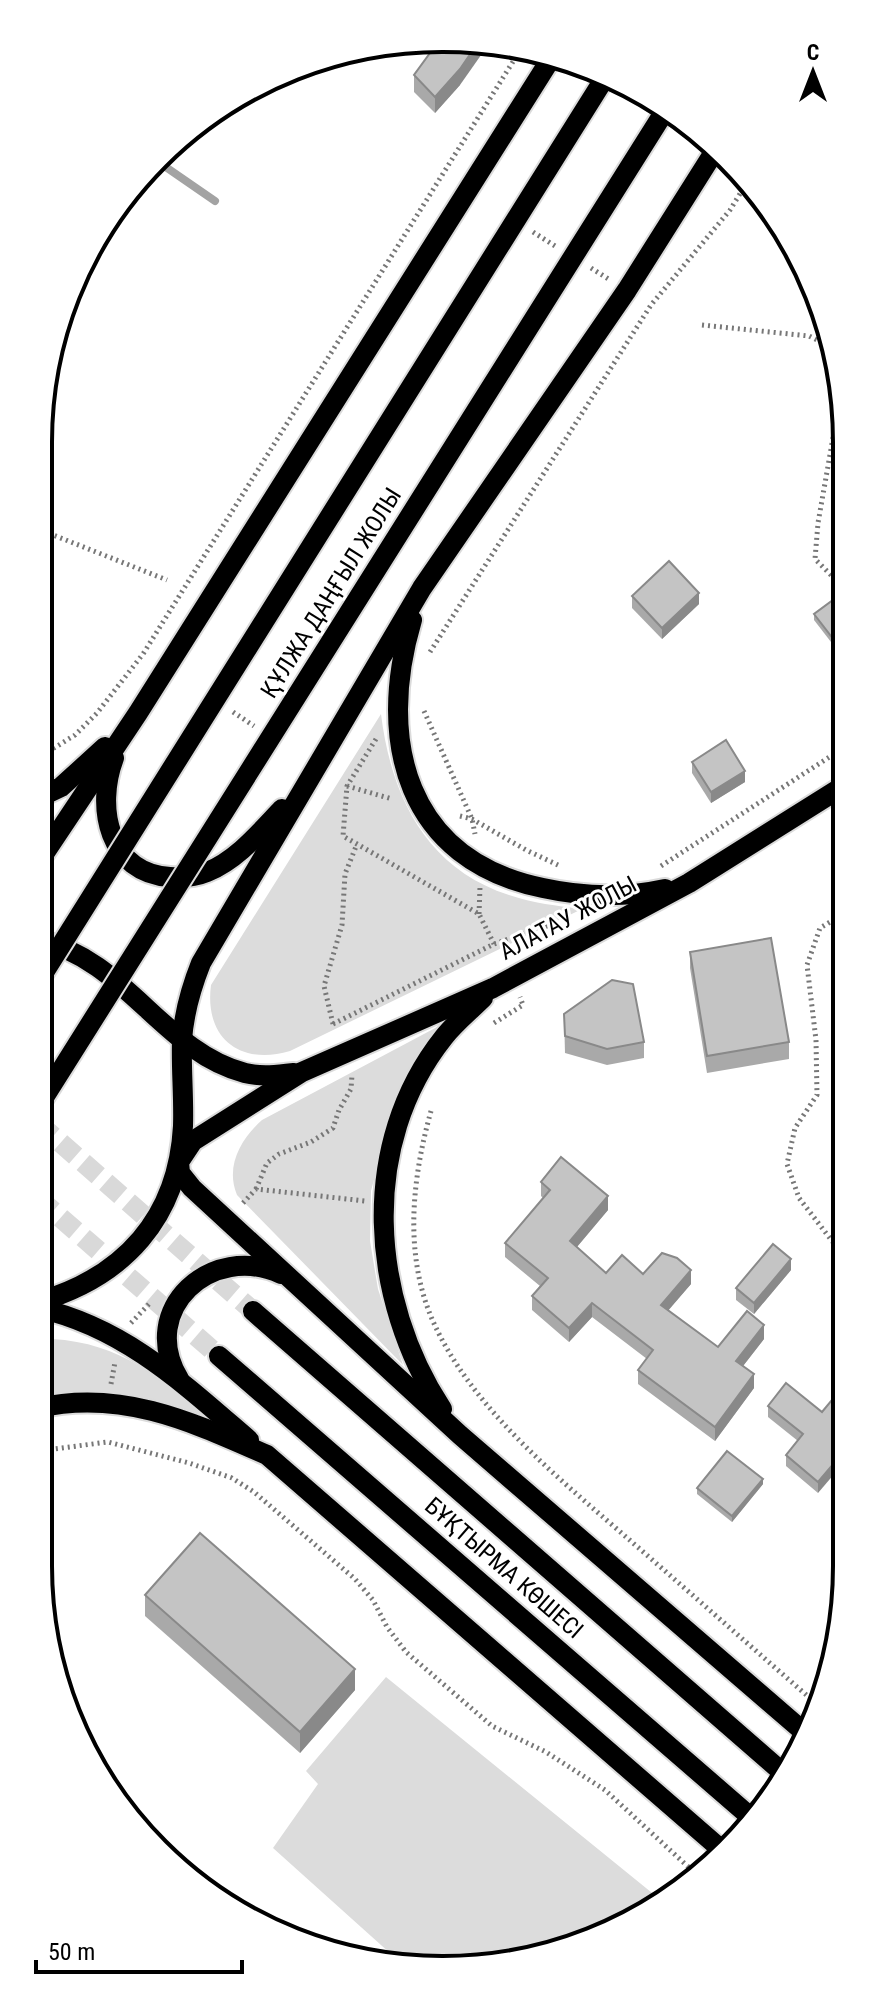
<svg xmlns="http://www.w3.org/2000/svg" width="885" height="2008" viewBox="0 0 885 2008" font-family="'Roboto Condensed',sans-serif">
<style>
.green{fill:#dcdcdc}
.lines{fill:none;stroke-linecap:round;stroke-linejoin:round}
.stream{stroke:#a3a3a3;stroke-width:8}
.major-tunnel{stroke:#d9d9d9;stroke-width:20;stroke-dasharray:20 10;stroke-linecap:butt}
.major-casing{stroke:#dbdbdb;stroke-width:24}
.path{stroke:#777;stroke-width:5;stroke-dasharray:2 4;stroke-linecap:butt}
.major{stroke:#000;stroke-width:20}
.major-bridge-casing{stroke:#dbdbdb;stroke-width:24;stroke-linecap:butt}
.major-bridge{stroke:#000;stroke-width:20}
.wall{fill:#a9a9a9}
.shaded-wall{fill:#898989}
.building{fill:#c4c4c4;stroke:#898989;stroke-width:2}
.labels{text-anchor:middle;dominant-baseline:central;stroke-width:6;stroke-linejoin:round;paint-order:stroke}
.street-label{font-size:24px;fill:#000;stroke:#fff}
.rim{fill:none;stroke:#000;stroke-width:4}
</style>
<rect width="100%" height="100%" fill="#fff"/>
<g class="green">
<path d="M381,714C391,795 425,868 509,895C533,903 557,906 582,909L290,1051C240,1066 204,1038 211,985Z"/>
<path d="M439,1026L396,1096L371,1191L370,1241L378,1289L403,1365L237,1195C225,1166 241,1139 262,1120Z"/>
<path d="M52,1339C122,1343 158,1378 211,1417L162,1405L38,1399V1342Z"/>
<path d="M386,1677L662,1901L644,1916L496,1966L401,1963L273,1848L318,1784L306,1771Z"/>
</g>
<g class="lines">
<path class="stream" d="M157,161L215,201"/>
<g class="major-tunnel">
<path d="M38,1123L253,1311"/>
<path d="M38,1198L219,1356"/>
</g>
<defs>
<g id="major">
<path d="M412,620C376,741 406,860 543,888C584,897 624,898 665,889"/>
<path d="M114,758C95,808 109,873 170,877C183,878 195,877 207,872C237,860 260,832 282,809"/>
<path d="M38,798L61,787L105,747"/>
<path d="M38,863L138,713L552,57"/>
<path d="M38,940C126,959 163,1052 245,1073C261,1077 278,1075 294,1073"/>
<path d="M38,1302C124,1277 178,1218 183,1126C184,1097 181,1069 182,1040C184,1013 191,988 201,963L422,588L627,290L716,149"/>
<path d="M38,1308C124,1327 184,1384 249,1440"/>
<path d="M253,1311L782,1772"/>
<path d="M219,1356L754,1820"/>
<path d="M179,1379C137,1309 212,1242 281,1274"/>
<path d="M38,1408C122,1389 192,1422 267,1455L723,1851"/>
<path d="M442,1409C370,1299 358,1145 444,1037C455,1023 470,1011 483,998"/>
<path d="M804,1732L460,1435L192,1188L180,1173L179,1162L193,1141L302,1072L493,988L689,883L845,785"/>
</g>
</defs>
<use href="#major" class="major-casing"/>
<g class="path">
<path d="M533,232L555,246"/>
<path d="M591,268L610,280"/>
<path d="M702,325L809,336L831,347"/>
<path d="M840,378L841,392L818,523L815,559L844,588"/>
<path d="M38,529L167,580"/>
<path d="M430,652L651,305L730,210L749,179"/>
<path d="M424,711L472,819L475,834"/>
<path d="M233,712L254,726"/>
<path d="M376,739L347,786L343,836L479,914L494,944"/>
<path d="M38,758L75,735L97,713L143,654L519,52"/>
<path d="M347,786L392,799"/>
<path d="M460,816L472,819L526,850L558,865"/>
<path d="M661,866L845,747"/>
<path d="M845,913L820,928L807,965L816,1040L817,1095L795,1128L787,1164L799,1198L846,1259"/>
<path d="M479,914L480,887"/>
<path d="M494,1023L523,1005L520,997"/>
<path d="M333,1024L494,944L562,921"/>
<path d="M333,1024L324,986L342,925L345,874L357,844"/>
<path d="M431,1111C412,1179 404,1253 432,1319C471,1409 561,1480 633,1543C695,1597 757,1652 819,1706"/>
<path d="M256,1189L267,1163L279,1154L311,1142L333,1128L339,1110L351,1089L352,1075"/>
<path d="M243,1203L256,1189L365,1201"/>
<path d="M131,1323L149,1304"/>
<path d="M111,1384L115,1362"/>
<path d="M38,1451L108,1442L189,1463L232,1478L254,1492L355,1579L373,1600L387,1627L406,1652L492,1726L546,1752L605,1790L696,1874"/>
</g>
<use href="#major" class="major"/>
<defs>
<g id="major-bridge">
<path d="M38,982L606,76"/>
<path d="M38,1107L668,106"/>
</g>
</defs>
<use href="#major-bridge" class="major-bridge-casing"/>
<use href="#major-bridge" class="major-bridge"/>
</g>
<g class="wall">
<path d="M414,75L460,85L435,113L414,92Z"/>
<path d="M632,596L699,604L662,639L632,608Z"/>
<path d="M814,614H844L831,642L814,620Z"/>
<path d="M692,762L745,782L711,803L692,773Z"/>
<path d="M690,952L789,1042V1059L707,1073L690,968Z"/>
<path d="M564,1014L644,1042V1058L607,1065L565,1053Z"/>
<path d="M541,1182L608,1210L577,1247L606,1273L643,1274L691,1284L668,1310L718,1347L764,1339L743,1366L754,1388L715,1441L638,1384V1370L647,1359L592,1317L569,1342L532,1310V1296L540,1286L505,1257V1243L543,1198L541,1196Z"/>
<path d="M791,1270L754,1314L736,1300V1288Z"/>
<path d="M768,1406L822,1412L818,1493L786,1466V1455L798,1441L768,1417Z"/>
<path d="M763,1484L732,1522L697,1494V1488Z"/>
<path d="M145,1595L355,1690L300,1753L145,1616Z"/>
</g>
<g class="shaded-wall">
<path d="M475,47L486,48L460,85L435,113V97Z"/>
<path d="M699,593V604L662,639V628Z"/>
<path d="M844,626V631L831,642V636Z"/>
<path d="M745,771V782L711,803V792Z"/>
<path d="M608,1196V1210L570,1255V1241Z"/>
<path d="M791,1259V1270L754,1314V1303Z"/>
<path d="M691,1270V1284L661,1319V1305Z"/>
<path d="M592,1303V1317L569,1342V1328Z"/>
<path d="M764,1325V1339L736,1375V1361Z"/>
<path d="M754,1374V1388L715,1441V1427Z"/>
<path d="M847,1448V1459L818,1493V1482Z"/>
<path d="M763,1479V1484L732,1522V1516Z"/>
<path d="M52,1606V1617L47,1623L46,1613Z"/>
<path d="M355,1669V1690L300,1753V1732Z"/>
</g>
<g class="building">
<path d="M438,42L475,47L460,69L435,97L414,75Z"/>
<path d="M669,561L699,593L662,628L632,596Z"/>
<path d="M833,600L844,614V626L831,636L814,614Z"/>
<path d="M726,740L745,771L711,792L692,762Z"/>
<path d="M771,938L789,1042L707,1056L690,952Z"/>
<path d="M612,980L633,984L644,1042L607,1049L565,1036L564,1014Z"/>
<path d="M561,1157L608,1196L570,1241L606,1273L622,1255L643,1274L662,1253L677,1258L691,1270L661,1305L718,1347L747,1311L764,1325L736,1361L754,1374L715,1427L638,1370L653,1350L592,1303L569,1328L532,1296L548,1278L505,1243L550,1190L541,1182Z"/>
<path d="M773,1244L791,1259L754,1303L736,1288Z"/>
<path d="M786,1383L822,1412L836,1395L847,1403V1448L818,1482L786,1455L803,1434L768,1406Z"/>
<path d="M727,1451L763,1479L732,1516L697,1488Z"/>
<path d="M200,1533L355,1669L300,1732L145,1595Z"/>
<path d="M43,1598L52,1606L46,1613Z"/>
<path d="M128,1814L140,1823L136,1828Z"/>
</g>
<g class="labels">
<g class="street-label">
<text transform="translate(331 593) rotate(-58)">ҚҰЛЖА ДАҢҒЫЛ ЖОЛЫ</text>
<text transform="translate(568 918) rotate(-28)">АЛАТАУ ЖОЛЫ</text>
<text transform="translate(504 1568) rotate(41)">БҰҚТЫРМА КӨШЕСІ</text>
</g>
</g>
<path d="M0 0H885V2008H0ZM442 52H443A390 390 0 0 1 833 442V1566A390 390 0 0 1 443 1956H442A390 390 0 0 1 52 1566V442A390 390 0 0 1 442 52Z" fill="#fff" fill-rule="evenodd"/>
<path class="rim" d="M442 52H443A390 390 0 0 1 833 442V1566A390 390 0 0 1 443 1956H442A390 390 0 0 1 52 1566V442A390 390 0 0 1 442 52Z"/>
<g transform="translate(813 72)" stroke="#ffffff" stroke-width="6" paint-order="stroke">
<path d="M0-6L14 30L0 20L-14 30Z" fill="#000000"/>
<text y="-12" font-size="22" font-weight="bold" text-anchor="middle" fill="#000000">С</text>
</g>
<path d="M36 1960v12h206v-12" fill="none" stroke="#000000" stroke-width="4"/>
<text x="48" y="1960" font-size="24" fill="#000000" stroke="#ffffff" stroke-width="6" paint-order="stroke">50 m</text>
</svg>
